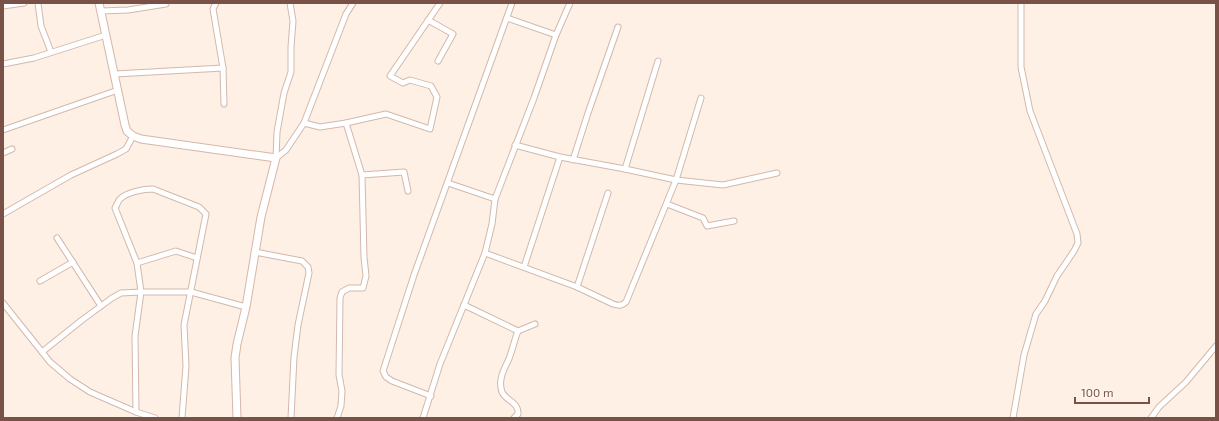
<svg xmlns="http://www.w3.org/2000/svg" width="1219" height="421" viewBox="0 0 1219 421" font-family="'Exo 2',sans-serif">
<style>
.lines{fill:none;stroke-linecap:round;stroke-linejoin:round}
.street-casing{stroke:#d3b8ac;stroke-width:7}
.secondary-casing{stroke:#d6b6a9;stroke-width:9}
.street{stroke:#fff;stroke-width:5}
.secondary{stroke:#fff;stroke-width:7}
</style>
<rect width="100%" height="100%" fill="#fef0e4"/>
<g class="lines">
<defs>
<g id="street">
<path d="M38,3L41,26L51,52"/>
<path d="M216,3L213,9L223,68L224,104"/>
<path d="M3,6L24,3"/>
<path d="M101,11L128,10L166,4"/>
<path d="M507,18L556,35"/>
<path d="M428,20L453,34L438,61"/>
<path d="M3,64L34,58L106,35"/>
<path d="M115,74L223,68"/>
<path d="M304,123L320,127L346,123L386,114L430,129L437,97L431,86L410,80L403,83L390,76L440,3"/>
<path d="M3,130L118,90"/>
<path d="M515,145L560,157L625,169L676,180L723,185L777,173"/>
<path d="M3,153L12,149"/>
<path d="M276,158L286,150L304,123L346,14L353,3"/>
<path d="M276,158L277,132L284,93L291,72V47L293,21L290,3"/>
<path d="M573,160L588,113L618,27"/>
<path d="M625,169L658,61"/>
<path d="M362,175L404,172L408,191"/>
<path d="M448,183L495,199"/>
<path d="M667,204L703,218L707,226L734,221"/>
<path d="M3,214L71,175L117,154L126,149L133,136"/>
<path d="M57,238L101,306"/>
<path d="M255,252L302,261L308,267L309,273L298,325L294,357L291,418"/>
<path d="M485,253L577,287L613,304C619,306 622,306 626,302L676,180L701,98"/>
<path d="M137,263L176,251L197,258"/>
<path d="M524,267L560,157"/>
<path d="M40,281L73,262"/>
<path d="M577,287L608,193"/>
<path d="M3,303L50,362L70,379L90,392L136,412L155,418"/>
<path d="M464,305L518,331L535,324"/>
<path d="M42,352L82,320L112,298L121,293L141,292H191L246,307"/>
<path d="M431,396L392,381L386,377L383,371L414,275L512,3"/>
<path d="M136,412L135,336L141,292L137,263L115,208C117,205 118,201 120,199C127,192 144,189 153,189L199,207L206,214L184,325L186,366L182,418"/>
<path d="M337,418L341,406L342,391L339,375L340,298L342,292L349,288H363L366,276L364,257L362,175L346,123"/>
<path d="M423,418L440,364L485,253L492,224L495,199L534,98L556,35L570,3"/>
<path d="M514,418L518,414C519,402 506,401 502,392C498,381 503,371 508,361C512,352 514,341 518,331"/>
<path d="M1013,418L1024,355L1036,314L1045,301L1057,276L1074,251L1078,243L1077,234L1030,111L1021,67V3"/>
<path d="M1151,418L1159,407L1186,382L1216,346"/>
</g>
<path id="secondary" d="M99,3L125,125L127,131L133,136L141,139L276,158L261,217L246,307L237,344L235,358L237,418"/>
</defs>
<use href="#street" class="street-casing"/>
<use href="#secondary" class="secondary-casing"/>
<use href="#street" class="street"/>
<use href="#secondary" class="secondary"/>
</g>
<rect width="1219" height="421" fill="none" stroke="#795147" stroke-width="8"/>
<path d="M1075 397v6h74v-6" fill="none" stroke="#795147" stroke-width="2"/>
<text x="1081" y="397" font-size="12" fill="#795147" stroke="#fff5ec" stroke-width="3" paint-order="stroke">100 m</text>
</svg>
